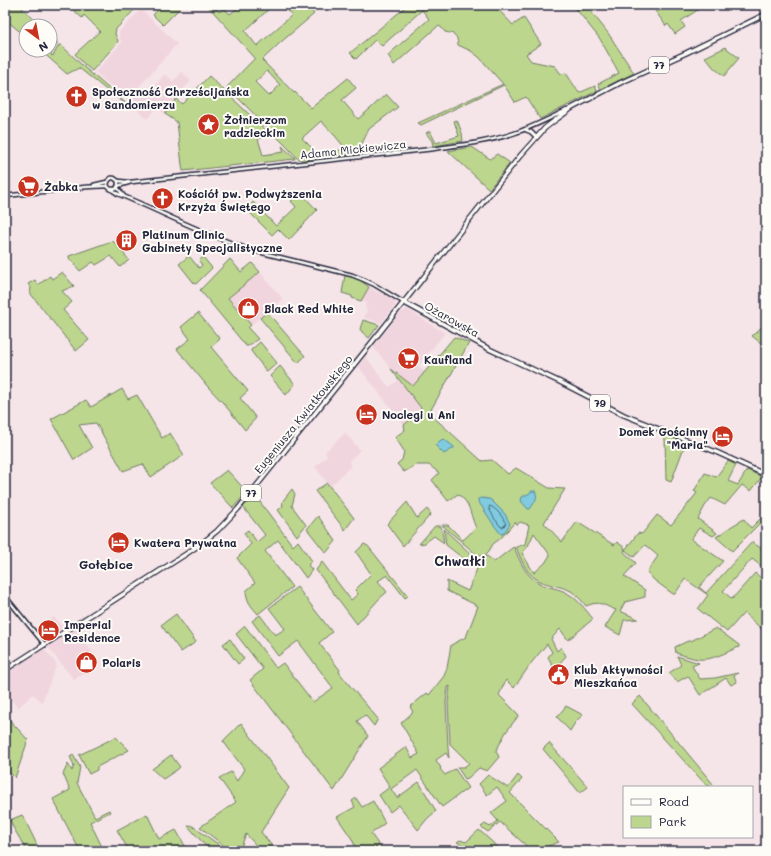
<svg xmlns="http://www.w3.org/2000/svg" width="771" height="856" viewBox="0 0 771 856" font-family="Mali,sans-serif">
<style>
.built{fill:#f1d5de}
.green{fill:#bcd68d;stroke:#6f7c64;fill-rule:evenodd}
.water{fill:#80cbdf;stroke:#5a879d}
.lines{fill:none;stroke-linecap:round;stroke-linejoin:round}
.shore{stroke:#48667d;stroke-width:1}
.tertiary-casing{stroke:#22223b;stroke-width:5.5}
.primary-casing{stroke:#22223b;stroke-width:6}
.tertiary{stroke:#fdfcf7;stroke-width:2.5}
.primary{stroke:#fdfcf7;stroke-width:3.5}
.labels{text-anchor:middle;dominant-baseline:central;stroke-width:4;stroke-linejoin:round;paint-order:stroke}
.shield{fill:#fdfcf7;stroke:#646373;stroke-width:1}
.shield-label{font-size:10px;font-weight:bold;fill:#22223b}
.poi-label{font-size:11px;font-weight:bold;fill:#22223b;stroke:#fdfcf7;text-anchor:start}
.street-label{font-size:11px;fill:#22223b;stroke:#fdfcf7}
.neighbourhood-label{font-size:12px;font-weight:bold;fill:#22223b;stroke:#fdfcf7}
.quarter-label{font-size:13px;font-weight:bold;fill:#22223b;stroke:#fdfcf7}
</style>
<rect width="100%" height="100%" fill="#f6e5e8"/>
<filter id="ink" filterUnits="userSpaceOnUse"><feTurbulence type="fractalNoise" baseFrequency=".025" numOctaves="2"/><feDisplacementMap in="SourceGraphic" scale="8" xChannelSelector="R" yChannelSelector="G"/><feConvolveMatrix kernelMatrix="1 2 1 2 8 2 1 2 1" color-interpolation-filters="sRGB"/></filter>
<g filter="url(#ink)">
<g class="built">
<path d="M141,9L177,44L137,89L145,97L165,74L173,81L182,72L191,81L175,98L176,99L165,114L157,108L147,119L130,103L131,101L125,96L124,98L95,72L122,42L119,37V32Z"/>
<path d="M260,272L283,299L251,325L228,298Z"/>
<path d="M369,287L377,292H379L395,301L396,302L395,306L381,323L364,318L367,309L365,308L366,302L361,301Z"/>
<path d="M407,309L445,333L418,366L425,372L413,387L391,369L373,347L400,313Z"/>
<path d="M366,357L389,387L399,380L421,408L404,425L358,366Z"/>
<path d="M345,433L360,450L350,460L349,462L351,466L330,487L315,467L327,456L325,452Z"/>
<path d="M54,617L63,628L49,637L44,639L36,629Z"/>
<path d="M75,628L99,661L74,680L47,646Z"/>
<path d="M44,649L57,664L42,702L33,694L18,708L5,692V674Z"/>
</g>
<g class="green">
<path d="M5,5H19L41,26H26V37L5,19Z"/>
<path d="M68,5H117L121,8L124,5H137L138,6L116,29L115,34L118,41L117,43L92,71L84,64L75,54L100,31L84,15L82,18Z"/>
<path d="M162,5H183L163,25L153,15Z"/>
<path d="M207,5H212L219,12L224,8L230,14L241,5H267L270,8L245,31L257,46L292,15L284,6L285,5H307L314,14L281,42L262,60L294,93L295,92L311,108L348,78L356,88L342,100L358,119L370,109L386,94L398,107L369,129L357,154L302,160L300,159H298L289,149L227,87L255,58ZM267,71L280,85L269,96L255,82ZM321,121L336,137L345,148L340,150L317,153L302,138Z"/>
<path d="M408,5H494L513,25L524,18L541,44L526,54L531,61L555,66L561,74L566,73L579,93L595,86L597,91L540,119L526,97L515,102L504,85L421,125L418,123L503,84L479,57L471,51L458,45C457,34 455,34 445,32L441,27L438,26L394,65L388,55L429,19L422,10L382,46L375,40L356,59L350,53Z"/>
<path d="M573,5H586L608,33L634,73L601,89L598,84L619,73L600,39Z"/>
<path d="M651,5H701L702,7L681,21L685,27L675,34L668,24L666,26Z"/>
<path d="M50,34L57,42V44L51,55L53,56L59,45H61L85,68L129,106L109,92L79,68L67,74L40,50H50Z"/>
<path d="M725,47L739,58L724,76L714,68L705,57L724,48Z"/>
<path d="M209,76L271,135L258,139L263,155L284,152L282,146L295,158V159L183,171L182,165L177,122L165,114L176,99L182,104Z"/>
<path d="M457,120L462,133L463,141L433,146L432,141L426,133L430,131L436,143L459,136L454,121Z"/>
<path d="M472,147L490,159L497,154L510,163L489,189L448,151Z"/>
<path d="M301,193L317,210L289,240L278,229L272,235L246,209L253,202L276,226L296,207L291,201Z"/>
<path d="M112,241L114,242L129,260L128,261L120,267L111,256L96,265L93,262L80,271L69,258V256Z"/>
<path d="M189,256L199,268L202,265L199,261L203,257L212,268L196,284L194,283L179,264Z"/>
<path d="M230,259L241,272L252,263L260,272L228,298L251,325L248,328L258,339L248,346H246L200,290Z"/>
<path d="M62,272L74,286L62,291L72,302L63,310L89,340L76,351L30,293L31,288L28,284L35,280L38,285L50,276L52,279Z"/>
<path d="M345,275L360,280L369,287L361,301L352,298V296L342,293Z"/>
<path d="M267,312L305,356L298,363L260,318Z"/>
<path d="M198,313L220,339L211,347L248,391L240,398L256,418L245,430L224,404L208,387L177,349L190,339L181,327Z"/>
<path d="M363,320L379,325L369,338L362,332L360,329Z"/>
<path d="M766,323V331L765,333L766,334V347L752,336Z"/>
<path d="M454,337L469,343L429,413L482,461L492,460L508,474L516,468L549,488L565,489L544,523L562,542L577,522L614,545L617,542L625,548L624,552L636,563L624,576L645,590V597L625,602L620,611L638,619L624,620L620,635L605,627L616,610C602,605 601,600 586,606C582,601 577,595 571,591C560,585 546,586 535,578C525,571 521,559 516,547L525,544L529,525L520,522L517,525L515,522L501,538L493,544L489,551L485,555L482,556L477,555L442,525H448L463,540L476,528C469,513 472,505 458,494L448,501L432,480L439,473L429,465H416L404,472L397,464L402,460L404,451L395,437L405,430L404,425L416,415L421,408L391,369L413,386ZM534,533L550,555L545,563L534,573L525,558L523,552L528,546Z"/>
<path d="M260,342L277,363L267,372L251,351V350Z"/>
<path d="M280,366L295,384L286,395L270,376Z"/>
<path d="M122,389L128,399L137,395L162,438L170,433L184,455L151,477L143,464L123,471L96,423L79,425L92,448L74,460L51,419L86,400L91,407Z"/>
<path d="M662,434L686,442L671,482L666,480L665,439Z"/>
<path d="M728,461L736,465L728,481L738,485L747,470L762,477L751,491L742,485L725,505L711,498L705,506L698,519L717,533L713,536L699,528L691,539L723,561L699,587L706,593L752,542L762,549L766,544V561L761,566L752,559L723,591L732,599L755,573L766,582V633L744,613L727,632L698,609L708,595L685,579L675,594H673L654,580L647,572L658,556L645,545L634,557L625,550L638,533L642,534L657,515L671,525L697,493L694,491L705,473L716,477Z"/>
<path d="M227,470L247,492L233,508L210,483Z"/>
<path d="M327,483L354,518L345,530L315,491Z"/>
<path d="M292,489L295,494L292,506L306,525L297,536L278,510L283,506L282,502Z"/>
<path d="M254,494L293,546L298,541L312,561L308,565L312,570L306,578L278,540L265,551L292,587L258,614C251,606 247,602 246,591L255,583L237,558L251,544L244,533L248,530L257,542L265,535L243,507Z"/>
<path d="M407,502L417,518L427,509L431,514L403,546L387,524Z"/>
<path d="M318,516L336,541L326,553L307,529Z"/>
<path d="M761,518L763,520L732,551L716,537L732,526L744,519L751,528Z"/>
<path d="M435,526H441L442,531L444,543L434,536L425,543L419,544Z"/>
<path d="M444,529L473,556L481,558L487,556L494,562L512,548L514,547C520,562 526,577 541,584C549,588 559,588 567,593C578,599 586,610 593,619L568,640L560,629L551,639L557,651L561,647L566,656L558,665L554,668L548,657L552,652L547,644L532,662L514,688L506,680L499,695L519,715L506,732L496,751L499,757L487,771L479,768L468,778L465,779L457,767H464L469,763L450,744L448,702L450,686L448,687L446,702L448,748L449,758L446,753L436,760L441,768L440,769L445,775L455,769L468,788L442,807L417,770L391,789L397,798L419,782L436,811L427,819L418,830L399,805L390,812L379,795L390,787L378,768L406,747L412,758L419,754L401,723L413,712L410,707L427,693L429,695L444,676L447,668L451,645L466,637L478,606L447,591V581L468,591L477,569L446,545Z"/>
<path d="M364,544L368,546L408,596L405,598L387,575L378,581L387,592L379,599L357,624L316,570L322,562L351,600L358,594L355,590L371,574L356,552Z"/>
<path d="M297,587L332,632L319,643L340,670L339,672C351,688 365,703 378,719L374,726L365,715L357,721L368,736L334,791L250,680L263,669L236,634L245,626L276,668L283,663L313,702L333,688L298,641L278,656L252,621L260,615L275,635L285,629L269,608Z"/>
<path d="M176,614L196,642L181,652L161,625Z"/>
<path d="M716,628L739,645V647C726,652 712,661 698,659C691,658 683,655 676,653L675,647L688,641H691Z"/>
<path d="M230,639L244,659L238,664L223,644Z"/>
<path d="M677,656L699,663L692,666L700,679L715,678L738,673L734,676L737,682L731,685L726,678L700,695L688,676L677,682L669,673L681,665Z"/>
<path d="M640,696L713,784L707,786L632,704Z"/>
<path d="M566,706L583,715L576,721L570,731L557,717Z"/>
<path d="M5,715L28,740L15,778L5,768Z"/>
<path d="M241,723L289,788L261,832L276,851H261L246,834L241,847L244,851H228L223,845L200,827L236,802L219,778L231,772L237,781L244,769L223,741Z"/>
<path d="M116,737L129,750L97,767V770L89,774L79,755Z"/>
<path d="M549,743L588,787L580,793L543,749Z"/>
<path d="M73,755L80,767L77,783L95,817L109,810L110,812L90,822L104,851H80L53,799L70,790L63,774L68,764L72,771L74,765L70,757Z"/>
<path d="M171,755L180,767L178,769L163,779L152,769Z"/>
<path d="M488,775L508,788L518,775L522,779L510,793L559,842L534,851H532L500,822L488,832L481,827L485,824L490,827L498,821L491,813L507,801L497,787L487,795L479,784Z"/>
<path d="M356,798L362,807L373,801L385,823L371,834L383,851H357L352,839L337,817L355,807L352,801Z"/>
<path d="M147,814L159,839L176,830L188,851H129L117,830Z"/>
<path d="M22,815L24,818L40,851H27L13,827L10,820Z"/>
<path d="M191,825L218,844L224,851H210L188,826Z"/>
<path d="M479,830L502,851C484,851 473,852 457,842L460,840L466,842Z"/>
</g>
<g class="water">
<path d="M444,439L454,447V448L444,454L435,445L441,440Z"/>
<path d="M532,491H535C539,498 534,503 530,509H528L521,501L522,497L528,494Z"/>
<path d="M481,498L489,499L491,500L505,514L510,524L503,534H501C492,524 486,512 478,501V499Z"/>
</g>
<g class="lines">
<path class="shore" d="M490,506C496,508 503,517 506,524L503,527H501L494,518L489,508Z"/>
<defs>
<g id="tertiary">
<path d="M526,130L531,132L536,137"/>
<path d="M118,181L128,182"/>
<path d="M94,185L107,182"/>
<path d="M118,186L131,182L433,149C460,145 489,142 515,133C533,127 550,118 567,110"/>
<path d="M117,187L123,195"/>
<path d="M111,189H116L118,186V181L114,178H111L108,181L107,185L109,188L118,194C162,212 205,235 251,250L352,275L362,279L373,284L403,302"/>
<path d="M5,196L86,187L107,186"/>
<path d="M5,596L45,645"/>
</g>
<g id="primary">
<path d="M403,302L489,349L560,382L624,415L716,452L766,475"/>
<path d="M5,670L186,554L202,543L217,531L238,509L357,361L520,156L545,128L554,121L572,108L620,83L686,53L766,14"/>
</g>
</defs>
<use href="#tertiary" class="tertiary-casing"/>
<use href="#primary" class="primary-casing"/>
<use href="#tertiary" class="tertiary"/>
<use href="#primary" class="primary"/>
</g>
</g>
<defs>
<symbol id="church-disc" viewBox="-11 -11 22 22"><circle r="9.5" fill="#c8321e" stroke="#fdfcf7"/><path d="M-1.2-6h2.4v3.5h3.3v2.4h-3.3V6h-2.4V-.1h-3.3v-2.4h3.3Z" fill="#fff"/></symbol>
<symbol id="sight-disc" viewBox="-11 -11 22 22"><circle r="9.5" fill="#c8321e" stroke="#fdfcf7"/><path d="M0-6L1.8-2.2L6-1.7L2.9 1.2L3.7 5.4L0 3.3L-3.7 5.4L-2.9 1.2L-6-1.7L-1.8-2.2Z" fill="#fff"/></symbol>
<symbol id="supermarket-disc" viewBox="-11 -11 22 22"><circle r="9.5" fill="#c8321e" stroke="#fdfcf7"/><path d="M-6-5.5h2.5l.6 2H6L4.5 2H-2.5L-4.4-4H-6ZM-1.5 3.2a1.3 1.3 0 1 0 .1 0ZM3 3.2a1.3 1.3 0 1 0 .1 0Z" fill="#fff"/></symbol>
<symbol id="building-disc" viewBox="-11 -11 22 22"><circle r="9.5" fill="#c8321e" stroke="#fdfcf7"/><path d="M-4-6H4V6H1V3H-1V6H-4ZM-2.5-4.3h1.7v1.8h-1.7ZM.8-4.3h1.7v1.8H.8ZM-2.5-1h1.7V.8h-1.7ZM.8-1h1.7V.8H.8Z" fill="#fff"/></symbol>
<symbol id="shop-disc" viewBox="-11 -11 22 22"><circle r="9.5" fill="#c8321e" stroke="#fdfcf7"/><path d="M-5-2.5h2.3a2.7 3.5 0 0 1 5.4 0H5L5.5 6h-11ZM-1.5-2.5h3a1.5 2.3 0 0 0-3 0Z" fill="#fff"/></symbol>
<symbol id="hotel-disc" viewBox="-11 -11 22 22"><circle r="9.5" fill="#c8321e" stroke="#fdfcf7"/><path d="M-6-4.5h1.5V1H6V5H4.5V3h-9V5H-6ZM-4 0a1.8 1.8 0 1 1 3.6 0ZM.5 0V-2.5h3Q6-2.5 6 0Z" fill="#fff"/></symbol>
<symbol id="civic-disc" viewBox="-11 -11 22 22"><circle r="9.5" fill="#c8321e" stroke="#fdfcf7"/><path d="M-.6-6.5H3V-4.5H.6V-3L4-1V1h2V6H-6V1h2V-1L-.6-3ZM-1.2 2.5V6h2.4V2.5Z" fill="#fff"/></symbol>
</defs>
<g fill-rule="evenodd">
<use href="#church-disc" x="64" y="84" width="25" height="25"/>
<use href="#sight-disc" x="196" y="112" width="25" height="25"/>
<use href="#supermarket-disc" x="16" y="174" width="25" height="25"/>
<use href="#church-disc" x="150" y="186" width="25" height="25"/>
<use href="#building-disc" x="114" y="228" width="25" height="25"/>
<use href="#shop-disc" x="236" y="296" width="25" height="25"/>
<use href="#supermarket-disc" x="396" y="346" width="25" height="25"/>
<use href="#hotel-disc" x="354" y="402" width="25" height="25"/>
<use href="#hotel-disc" x="710" y="424" width="25" height="25"/>
<use href="#hotel-disc" x="106" y="530" width="25" height="25"/>
<use href="#hotel-disc" x="36" y="618" width="25" height="25"/>
<use href="#shop-disc" x="74" y="650" width="25" height="25"/>
<use href="#civic-disc" x="546" y="662" width="25" height="25"/>
</g>
<g class="labels">
<g class="shield">
<rect x="649" y="57" width="20" height="16" rx="3"/>
<rect x="590" y="395" width="20" height="16" rx="3"/>
<rect x="241" y="485" width="20" height="16" rx="3"/>
</g>
<g class="shield-label">
<text x="659" y="65">77</text>
<text x="600" y="403">79</text>
<text x="251" y="493">77</text>
</g>
<g class="poi-label">
<text x="92" y="91">Społeczność Chrześcijańska<tspan x="92" dy="13">w Sandomierzu</tspan></text>
<text x="224" y="119">Żołnierzom<tspan x="224" dy="13">radzieckim</tspan></text>
<text x="44" y="186">Żabka</text>
<text x="178" y="193">Kościół pw. Podwyższenia<tspan x="178" dy="13">Krzyża Świętego</tspan></text>
<text x="142" y="234">Platinum Clinic<tspan x="142" dy="13">Gabinety Specjalistyczne</tspan></text>
<text x="264" y="308">Black Red White</text>
<text x="424" y="359">Kaufland</text>
<text x="382" y="414">Noclegi u Ani</text>
<text x="708" y="431" text-anchor="end">Domek Gościnny<tspan x="708" dy="13">"Maria"</tspan></text>
<text x="134" y="542">Kwatera Prywatna</text>
<text x="64" y="624">Imperial<tspan x="64" dy="13">Residence</tspan></text>
<text x="102" y="662">Polaris</text>
<text x="574" y="669">Klub Aktywności<tspan x="574" dy="13">Mieszkańca</tspan></text>
</g>
<g class="street-label">
<text transform="translate(353 149) rotate(-6)">Adama Mickiewicza</text>
<text transform="translate(452 319) rotate(29)">Ożarowska</text>
<text transform="translate(303 414) rotate(-51)">Eugeniusza Kwiatkowskiego</text>
</g>
<g class="neighbourhood-label">
<text x="106" y="564">Gołębice</text>
</g>
<g class="quarter-label">
<text x="460" y="560">Chwałki</text>
</g>
</g>
<rect width="771" height="856" fill="none" stroke="#fdfcf7" stroke-width="20"/>
<rect x="10" y="10" width="751" height="836" fill="none" stroke="#22223b" stroke-width="1.5" filter="url(#ink)"/>
<rect x="623" y="786" width="130" height="52" fill="#fdfcf7" stroke="#a5a5ac"/>
<rect x="631" y="799" width="20" height="6" fill="#fdfcf7" stroke="#a5a5ac"/>
<text x="659" y="806" font-size="12" fill="#22223b">Road</text>
<rect x="631" y="816" width="20" height="12" fill="#bcd68d" stroke="#a5a5ac"/>
<text x="659" y="826" font-size="12" fill="#22223b">Park</text>
<g transform="translate(38 38) rotate(148)"><circle r="19" fill="#fdfcf7" stroke="#a5a5ac"/>
<path d="M0-3L7 15L0 10L-7 15Z" fill="#c8321e"/>
<text y="-6" font-size="11" font-weight="bold" text-anchor="middle" fill="#22223b">N</text>
</g>
</svg>
